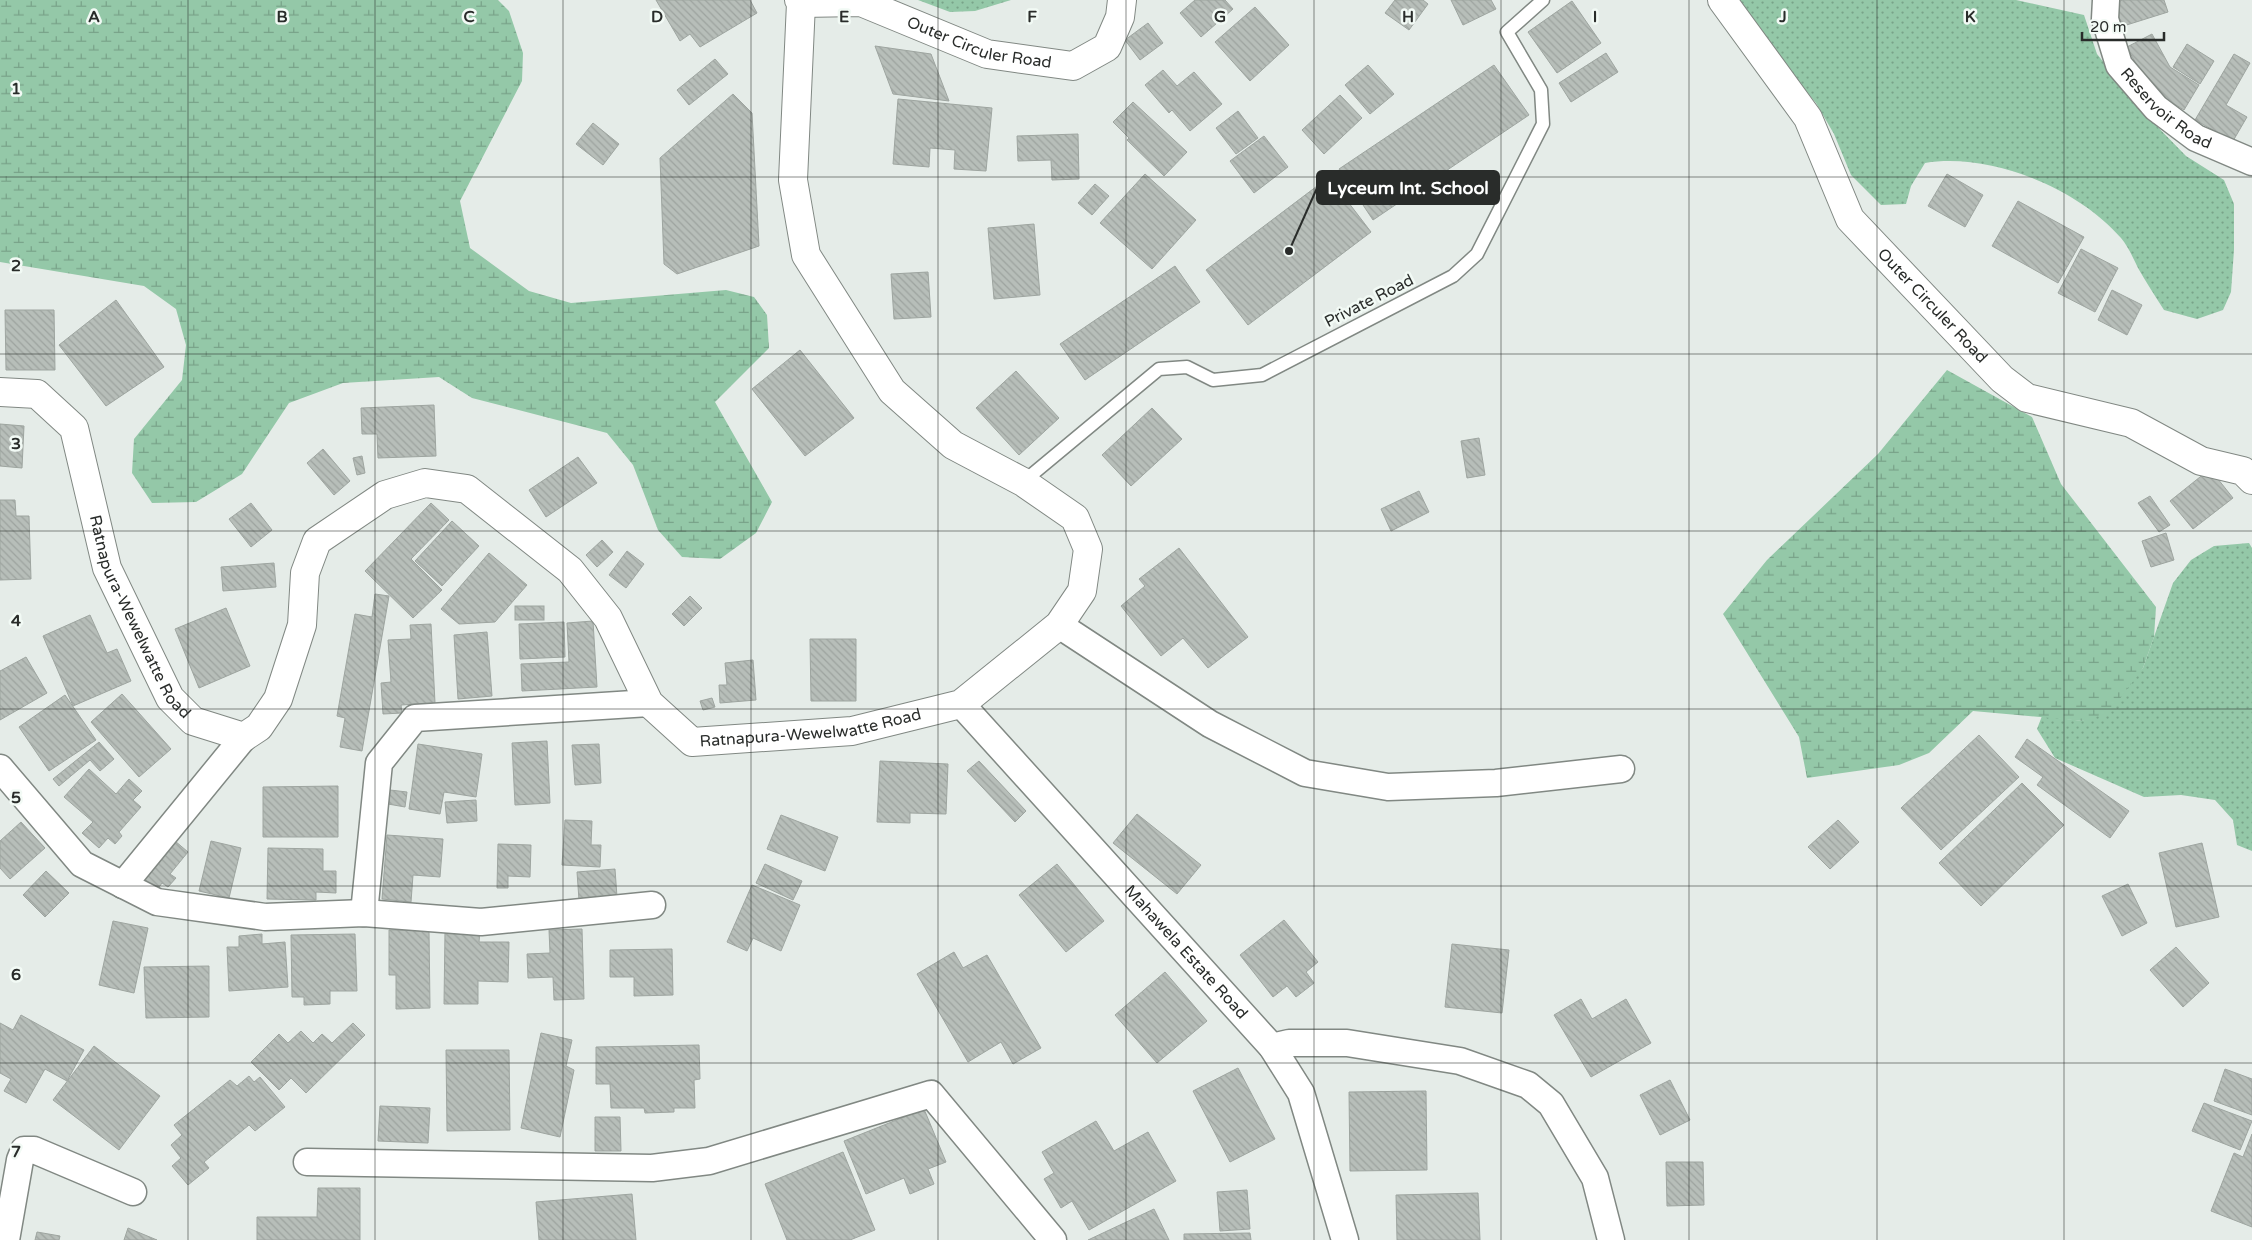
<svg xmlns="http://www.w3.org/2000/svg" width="2252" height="1240" viewBox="0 0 2252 1240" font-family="'Varela Round',sans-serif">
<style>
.grass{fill:url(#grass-dots)}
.wetland{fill:url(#wetland-marsh)}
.building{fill:url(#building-back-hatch);stroke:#9ea5a0}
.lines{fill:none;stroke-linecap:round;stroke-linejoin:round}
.service-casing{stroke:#818883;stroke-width:15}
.minor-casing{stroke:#818883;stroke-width:29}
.tertiary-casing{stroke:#818883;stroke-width:30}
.primary-casing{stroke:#818883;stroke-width:30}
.service{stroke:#fff;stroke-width:12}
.minor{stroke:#fff;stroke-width:26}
.tertiary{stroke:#fff;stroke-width:28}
.primary{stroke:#fff;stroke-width:28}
.grid{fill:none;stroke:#292c2a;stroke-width:1;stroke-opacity:0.55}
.labels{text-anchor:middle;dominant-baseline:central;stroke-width:5;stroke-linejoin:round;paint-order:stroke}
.street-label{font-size:16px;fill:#292c2a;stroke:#f2faf5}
.grid-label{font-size:16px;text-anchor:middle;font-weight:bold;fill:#292c2a;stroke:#f2faf5;stroke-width:5;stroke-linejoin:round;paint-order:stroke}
.leader{fill:none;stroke:#292c2a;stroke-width:2}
.callout-dot{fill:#292c2a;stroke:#f2faf5;stroke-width:2}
.callout{fill:#292c2a;stroke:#292c2a;stroke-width:2}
.callout-label{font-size:18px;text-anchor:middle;font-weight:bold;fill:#fff}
</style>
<defs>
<pattern id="grass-dots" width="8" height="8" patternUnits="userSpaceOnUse" patternTransform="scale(1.25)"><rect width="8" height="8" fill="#94c8a8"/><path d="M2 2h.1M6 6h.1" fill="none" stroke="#79a389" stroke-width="1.8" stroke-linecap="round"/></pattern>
<pattern id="wetland-marsh" width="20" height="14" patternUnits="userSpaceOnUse" patternTransform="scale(1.25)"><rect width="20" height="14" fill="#94c8a8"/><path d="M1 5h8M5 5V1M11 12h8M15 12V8" fill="none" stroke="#79a389"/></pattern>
<pattern id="building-back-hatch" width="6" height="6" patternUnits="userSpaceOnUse" patternTransform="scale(1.25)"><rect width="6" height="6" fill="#b7beb9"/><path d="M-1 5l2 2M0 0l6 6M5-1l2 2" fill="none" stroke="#9da39f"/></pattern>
</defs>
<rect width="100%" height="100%" fill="#e5ece8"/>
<g class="grass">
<path d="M918,0H1011L975,11L950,12Z"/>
<path d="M1734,0H2016L2084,15L2097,54L2145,114L2186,156L2224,180L2234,204V250L2231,292L2223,310L2197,319L2164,310C2155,296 2146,282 2138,268C2133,258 2128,246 2121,238C2078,188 1990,152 1925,163L1911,186L1906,204L1881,205L1851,175L1834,134L1816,103L1782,63Z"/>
<path d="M2249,543L2252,548V851L2237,845L2233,820L2215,800L2181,795L2144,797L2055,758L2037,729L2042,716L2083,721L2143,668L2173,583L2191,560L2214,546Z"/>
</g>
<g class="wetland">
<path d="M0,0H498L509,11L523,53L522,81L460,201L470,248L529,291L571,303L726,290L754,297L767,315L769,348L715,402L772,502L756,533L720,559L682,557L658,530L633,465L607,433L472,398L439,377L343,383L289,403L242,474L196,502L152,503L132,473L134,439L182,380L186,345L176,309L144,286L0,262Z"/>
<path d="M1947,370L2032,417L2061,484L2156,607L2154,637L2143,668L2110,712L2083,721L1973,711L1929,753L1899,765L1807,778L1799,737L1723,614L1767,560L1878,454Z"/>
</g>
<g class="building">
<path d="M656,0H750L757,13L700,47L690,34L680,41Z"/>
<path d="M1195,0H1225L1233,9L1201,37L1180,13Z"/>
<path d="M1395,0H1423L1428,4L1409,30L1385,13Z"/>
<path d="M1451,0H1491L1496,9L1463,25Z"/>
<path d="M2123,0H2164L2168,12L2117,28L2110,4Z"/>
<path d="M1572,1L1601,43L1557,73L1528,32Z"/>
<path d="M1255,7L1289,45L1250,81L1215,42Z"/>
<path d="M1148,23L1163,43L1140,60L1125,40Z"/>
<path d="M2152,34L2170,67L2199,85L2184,110L2149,88L2127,47Z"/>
<path d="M2187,44L2214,61L2200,84L2173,67Z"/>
<path d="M875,46L931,54L949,101L893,94Z"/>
<path d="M1606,53L1618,72L1571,102L1559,83Z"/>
<path d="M2234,54L2250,63L2226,105L2247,117L2233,141L2195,120Z"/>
<path d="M715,59L728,74L689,105L677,90Z"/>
<path d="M1368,65L1394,94L1370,114L1345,85Z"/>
<path d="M1494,65L1529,115L1373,220L1339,169Z"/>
<path d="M1163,70L1177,86L1194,72L1222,104L1190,131L1172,110L1169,113L1145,85Z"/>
<path d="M733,94L752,113L759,246L677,274L664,264L660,158Z"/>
<path d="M1340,95L1362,118L1324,154L1302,130Z"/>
<path d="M898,99L992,108L986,171L954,169L955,150L930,148L929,167L893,164Z"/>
<path d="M1133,102L1187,152L1164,176L1127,140L1129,138L1113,122Z"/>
<path d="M1238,111L1258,138L1236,154L1216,128Z"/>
<path d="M593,123L619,144L603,165L576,144Z"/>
<path d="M1078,134L1079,179L1052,180L1051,160L1018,161L1017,136Z"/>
<path d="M1264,136L1288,167L1254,193L1230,161Z"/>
<path d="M1145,174L1196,220L1152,269L1100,223Z"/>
<path d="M1947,174L1983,195L1965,227L1928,206Z"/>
<path d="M1329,177L1371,232L1248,325L1206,270Z"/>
<path d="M1095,184L1109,196L1092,215L1078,203Z"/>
<path d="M2018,201L2084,237L2058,283L1992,246Z"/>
<path d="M1034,224L1040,295L994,299L988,228Z"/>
<path d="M2081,249L2118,268L2095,312L2058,293Z"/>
<path d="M1175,266L1200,302L1085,380L1060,344Z"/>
<path d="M928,272L931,317L894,319L891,274Z"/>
<path d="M2112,290L2142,305L2127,335L2098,320Z"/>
<path d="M116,300L164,367L106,406L59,345Z"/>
<path d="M5,310H54L55,370H6Z"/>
<path d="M800,350L854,418L805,456L752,389Z"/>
<path d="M1016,371L1059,418L1019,455L976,408Z"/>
<path d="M434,405L436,456L378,458L377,434H362L361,408Z"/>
<path d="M1152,408L1182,439L1131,486L1102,455Z"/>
<path d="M0,424L24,426L22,468L0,466Z"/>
<path d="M1479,438L1485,475L1467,478L1461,441Z"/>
<path d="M323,449L350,481L334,495L307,463Z"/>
<path d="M362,456L365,473L357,475L353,458Z"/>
<path d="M578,457L597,483L546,517L529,490Z"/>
<path d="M2210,469L2233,498L2193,529L2170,501Z"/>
<path d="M1419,491L1429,512L1391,531L1381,509Z"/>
<path d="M2150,496L2170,525L2159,532L2138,503Z"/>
<path d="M0,500H15L16,516H29L31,579L0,580Z"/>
<path d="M251,503L272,530L251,547L229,519Z"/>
<path d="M431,503L449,520L411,559L442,590L413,618L365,571Z"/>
<path d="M452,521L479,546L442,586L415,561Z"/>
<path d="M2166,533L2174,560L2151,567L2142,541Z"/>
<path d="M602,540L613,552L597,567L586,555Z"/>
<path d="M1179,548L1248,637L1208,668L1183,638L1161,656L1121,606L1145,586L1139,579Z"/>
<path d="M627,551L644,564L626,588L609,575Z"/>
<path d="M489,553L527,585L495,622L459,624L441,609Z"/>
<path d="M274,563L276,587L223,591L221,567Z"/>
<path d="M375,594L389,596L362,751L340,747L345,718L337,716L355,614L372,617Z"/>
<path d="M690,596L702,608L684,626L672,614Z"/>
<rect x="515" y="606" width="29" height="14"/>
<path d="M226,608L250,666L199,688L175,629Z"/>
<path d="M90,615L107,653L117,649L131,681L73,706L43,636Z"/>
<path d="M593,621L597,687L522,691L521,664L569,662L567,623Z"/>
<path d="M564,622L565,657L520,659L519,624Z"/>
<path d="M431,624L435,703L401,705L402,713L383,714L381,683L391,682L388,640L411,639L410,625Z"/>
<path d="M487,632L492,696L458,699L454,635Z"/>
<path d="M810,639H856V701H811Z"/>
<path d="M26,657L47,693L0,720V671Z"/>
<path d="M753,660L756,700L720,703L719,685H727L725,663Z"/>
<path d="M122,694L171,749L139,777L91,722Z"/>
<path d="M65,695L96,740L49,771L19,727Z"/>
<path d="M712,698L715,707L703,710L700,701Z"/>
<path d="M1979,735L2019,777L1941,850L1901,808Z"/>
<path d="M2027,739L2129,811L2110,838L2037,785L2043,777L2015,757Z"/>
<path d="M547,741L550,803L515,805L512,743Z"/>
<path d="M99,742L114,759L100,771L90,760L59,786L53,779Z"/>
<path d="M418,744L482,754L476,797L444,792L440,814L409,809Z"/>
<path d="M599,744L601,783L575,785L572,745Z"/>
<path d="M880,761L948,764L946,814L910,813V823L877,822Z"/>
<path d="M979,761L1026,811L1015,822L967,771Z"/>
<path d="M89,769L116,794L129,779L142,791L133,800L141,807L119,832L122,836L115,844L108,838L99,848L82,833L93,822L64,797Z"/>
<path d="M2022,783L2064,825L1981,906L1939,863Z"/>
<path d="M338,786V837H263V787Z"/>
<path d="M390,790L407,792L405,807L388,804Z"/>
<path d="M476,800L477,821L447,823L445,802Z"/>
<path d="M1137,814L1201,865L1177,894L1113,843Z"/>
<path d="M781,815L838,837L825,871L767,849Z"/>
<path d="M565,820L592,821L591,845H601L600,867L562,865Z"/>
<path d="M1838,820L1859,842L1830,869L1808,847Z"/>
<path d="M21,822L45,848L10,879L0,868V841Z"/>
<path d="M168,835L188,852L170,874L176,878L168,887L162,883L157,890L136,872Z"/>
<path d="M387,835L443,839L440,877L413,875L411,902L382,899Z"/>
<path d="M211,841L241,848L229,898L199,891Z"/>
<path d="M2202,843L2219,917L2176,927L2159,853Z"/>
<path d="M498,844L531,845L530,877L508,876V888H497Z"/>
<path d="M268,848L323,849V871H336V893L316,892V900L267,899Z"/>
<path d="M765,864L802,881L793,900L756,883Z"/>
<path d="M1057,864L1104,921L1066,952L1019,895Z"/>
<path d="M615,869L617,897L579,900L577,872Z"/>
<path d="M46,871L69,893L45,917L23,895Z"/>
<path d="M2128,884L2147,923L2122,936L2102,896Z"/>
<path d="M752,885L800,905L781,951L753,938L747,951L727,942Z"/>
<path d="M1284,920L1318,962L1306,972L1314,983L1296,997L1287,986L1273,997L1240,955Z"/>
<path d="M113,921L148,928L134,993L99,985Z"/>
<path d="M582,929L584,999L554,1000L553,977L528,978L527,954L550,953L549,930Z"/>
<path d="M389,930H429L430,1008L396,1009V975H389Z"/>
<path d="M445,931H480L479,942H509L508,982L478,981V1004H444Z"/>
<path d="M262,934V944L285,942L288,987L229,991L227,947H239V936Z"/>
<path d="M355,934L357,991H330V1004L304,1005V997H292L291,935Z"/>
<path d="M1452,944L1509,950L1502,1013L1445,1007Z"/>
<path d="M2176,947L2209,983L2183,1007L2150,970Z"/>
<path d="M672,949L673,995L634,996V977H610V950Z"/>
<path d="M954,952L963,968L987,955L1041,1048L1013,1064L1001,1042L968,1062L917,974Z"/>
<path d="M209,966V1017L146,1018L144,967Z"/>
<path d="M1165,972L1207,1021L1157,1063L1115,1015Z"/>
<path d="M1581,999L1592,1019L1626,999L1651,1043L1591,1077L1554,1015Z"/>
<path d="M21,1015L84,1050L67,1081L45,1069L26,1103L4,1091L11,1079L0,1073V1023L13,1030Z"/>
<path d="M353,1023L365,1035L306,1093L291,1078L279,1090L251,1062L279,1034L288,1043L301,1031L313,1043L322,1034L332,1043Z"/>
<path d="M541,1033L572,1040L566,1066L574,1070L560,1137L521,1128Z"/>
<path d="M699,1045L700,1079L694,1080L695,1108H674V1112L645,1113L644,1108H611L610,1084H596V1047Z"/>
<path d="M94,1046L160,1096L119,1150L53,1100Z"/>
<path d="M446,1050H509L510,1130L447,1131Z"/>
<path d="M1238,1068L1275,1139L1230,1162L1193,1091Z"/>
<path d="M2225,1069L2252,1079V1115L2214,1101Z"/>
<path d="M249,1076L254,1082L260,1077L285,1107L255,1131L249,1125L204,1162L209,1168L188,1185L172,1166L181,1158L171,1145L182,1135L174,1125L230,1080L237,1086Z"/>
<path d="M1670,1080L1690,1120L1660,1135L1640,1095Z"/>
<path d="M1426,1091L1427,1170L1350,1171L1349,1092Z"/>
<path d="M2204,1103L2252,1121L2240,1150L2192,1131Z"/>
<path d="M380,1106L430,1108L428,1143L378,1141Z"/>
<path d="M924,1109L946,1162L928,1169L934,1184L910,1194L904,1178L866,1194L844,1141Z"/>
<path d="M595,1117H620L621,1151H595Z"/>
<path d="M1096,1121L1114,1151L1148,1132L1176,1181L1089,1230L1072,1201L1061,1208L1044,1179L1054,1173L1042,1152Z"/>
<path d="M2252,1134V1227L2211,1211L2234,1153L2243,1157Z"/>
<path d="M843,1152L875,1230L850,1240H787L765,1184Z"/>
<path d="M1666,1162H1703L1704,1205L1667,1206Z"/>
<path d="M318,1188H360V1240H257V1217H317Z"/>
<path d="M1247,1190L1250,1229L1220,1231L1217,1192Z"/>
<path d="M1478,1193L1480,1240H1397L1396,1195Z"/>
<path d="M632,1194L636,1240H539L536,1202Z"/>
<path d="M1154,1209L1169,1240H1088Z"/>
<path d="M128,1228L157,1240H124Z"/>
<path d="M37,1232L60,1236L59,1240H35Z"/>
<path d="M1250,1233L1251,1240H1184V1234Z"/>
</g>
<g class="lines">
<defs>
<path id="service" d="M1023,482L1159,369L1187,367L1213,380L1262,375L1453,276L1477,254L1543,124L1541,90L1507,32L1543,0"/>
<g id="minor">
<path id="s1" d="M2106,0L2105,19L2119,65L2156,108L2196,138L2252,162"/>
<path d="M1059,625L1210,724L1305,773L1388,787L1496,783L1621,769"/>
<path id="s2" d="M961,704L1272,1047L1301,1093L1345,1240"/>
<path d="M0,768L82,864L157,902L265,917L364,913L481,922L652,905"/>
<path d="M123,885L244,737"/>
<path d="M364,913L379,763L415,718L649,703"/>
<path d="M1272,1047L1289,1043H1347L1460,1061L1528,1085L1551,1104L1595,1178L1611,1240"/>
<path d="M307,1162L652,1168L709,1161L931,1094L1053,1240"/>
<path d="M6,1240L20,1160L24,1150H34L133,1192"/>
</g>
<g id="tertiary">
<path id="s3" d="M1722,0L1808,118L1850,219L2002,379L2027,398L2131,423L2201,461L2243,471L2252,480"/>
<path id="s4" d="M801,3L861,2L987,54L1073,66L1107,47L1120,17L1122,0"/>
</g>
<g id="primary">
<path id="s5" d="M0,392L37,394L74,428L107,568L170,698L193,721L244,737L259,727L278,699L302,625L305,573L317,541L385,495L425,483L467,489L570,570L608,618L649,703L692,742L852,731L961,704L1059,625L1082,591L1088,549L1075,518L1023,482L953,445L892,391L806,255L793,180L801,3L799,0"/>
</g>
</defs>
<use href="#service" class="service-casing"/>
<use href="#minor" class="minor-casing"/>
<use href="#tertiary" class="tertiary-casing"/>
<use href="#primary" class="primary-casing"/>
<use href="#service" class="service"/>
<use href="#minor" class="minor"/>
<use href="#tertiary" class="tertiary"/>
<use href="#primary" class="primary"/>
</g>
<path class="grid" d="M188,0V1240M375,0V1240M563,0V1240M751,0V1240M938,0V1240M1126,0V1240M1314,0V1240M1501,0V1240M1689,0V1240M1877,0V1240M2064,0V1240M0,177H2252M0,354H2252M0,531H2252M0,709H2252M0,886H2252M0,1063H2252"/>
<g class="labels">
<g class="street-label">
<text stroke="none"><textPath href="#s4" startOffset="186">Outer Circuler Road</textPath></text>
<text stroke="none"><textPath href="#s1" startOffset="132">Reservoir Road</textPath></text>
<text transform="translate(1369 301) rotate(-27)">Private Road</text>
<text stroke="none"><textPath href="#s3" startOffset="375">Outer Circuler Road</textPath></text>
<text stroke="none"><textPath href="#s5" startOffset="289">Ratnapura-Wewelwatte Road</textPath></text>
<text stroke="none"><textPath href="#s5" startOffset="1308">Ratnapura-Wewelwatte Road</textPath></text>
<text stroke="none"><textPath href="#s2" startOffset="335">Mahawela Estate Road</textPath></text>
</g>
</g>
<g class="grid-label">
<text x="94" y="22">A</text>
<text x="282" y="22">B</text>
<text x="469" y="22">C</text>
<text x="657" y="22">D</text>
<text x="844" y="22">E</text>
<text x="1032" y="22">F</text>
<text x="1220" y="22">G</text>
<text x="1408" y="22">H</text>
<text x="1595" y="22">I</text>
<text x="1783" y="22">J</text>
<text x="1970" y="22">K</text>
<text x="16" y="94">1</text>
<text x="16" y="271">2</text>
<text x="16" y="449">3</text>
<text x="16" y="626">4</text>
<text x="16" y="803">5</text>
<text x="16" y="980">6</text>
<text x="16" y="1157">7</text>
</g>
<path class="leader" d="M1289 251L1317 188"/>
<circle class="callout-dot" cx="1289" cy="251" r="5"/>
<rect class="callout" x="1317" y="171" width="182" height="33" rx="5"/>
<g class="callout-label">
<text x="1408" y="194">Lyceum Int. School</text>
</g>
<path d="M2082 32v8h82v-8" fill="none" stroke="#292c2a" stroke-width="2.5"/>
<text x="2090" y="32" font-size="15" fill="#292c2a" stroke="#f2faf5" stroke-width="4" paint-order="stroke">20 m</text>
</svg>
